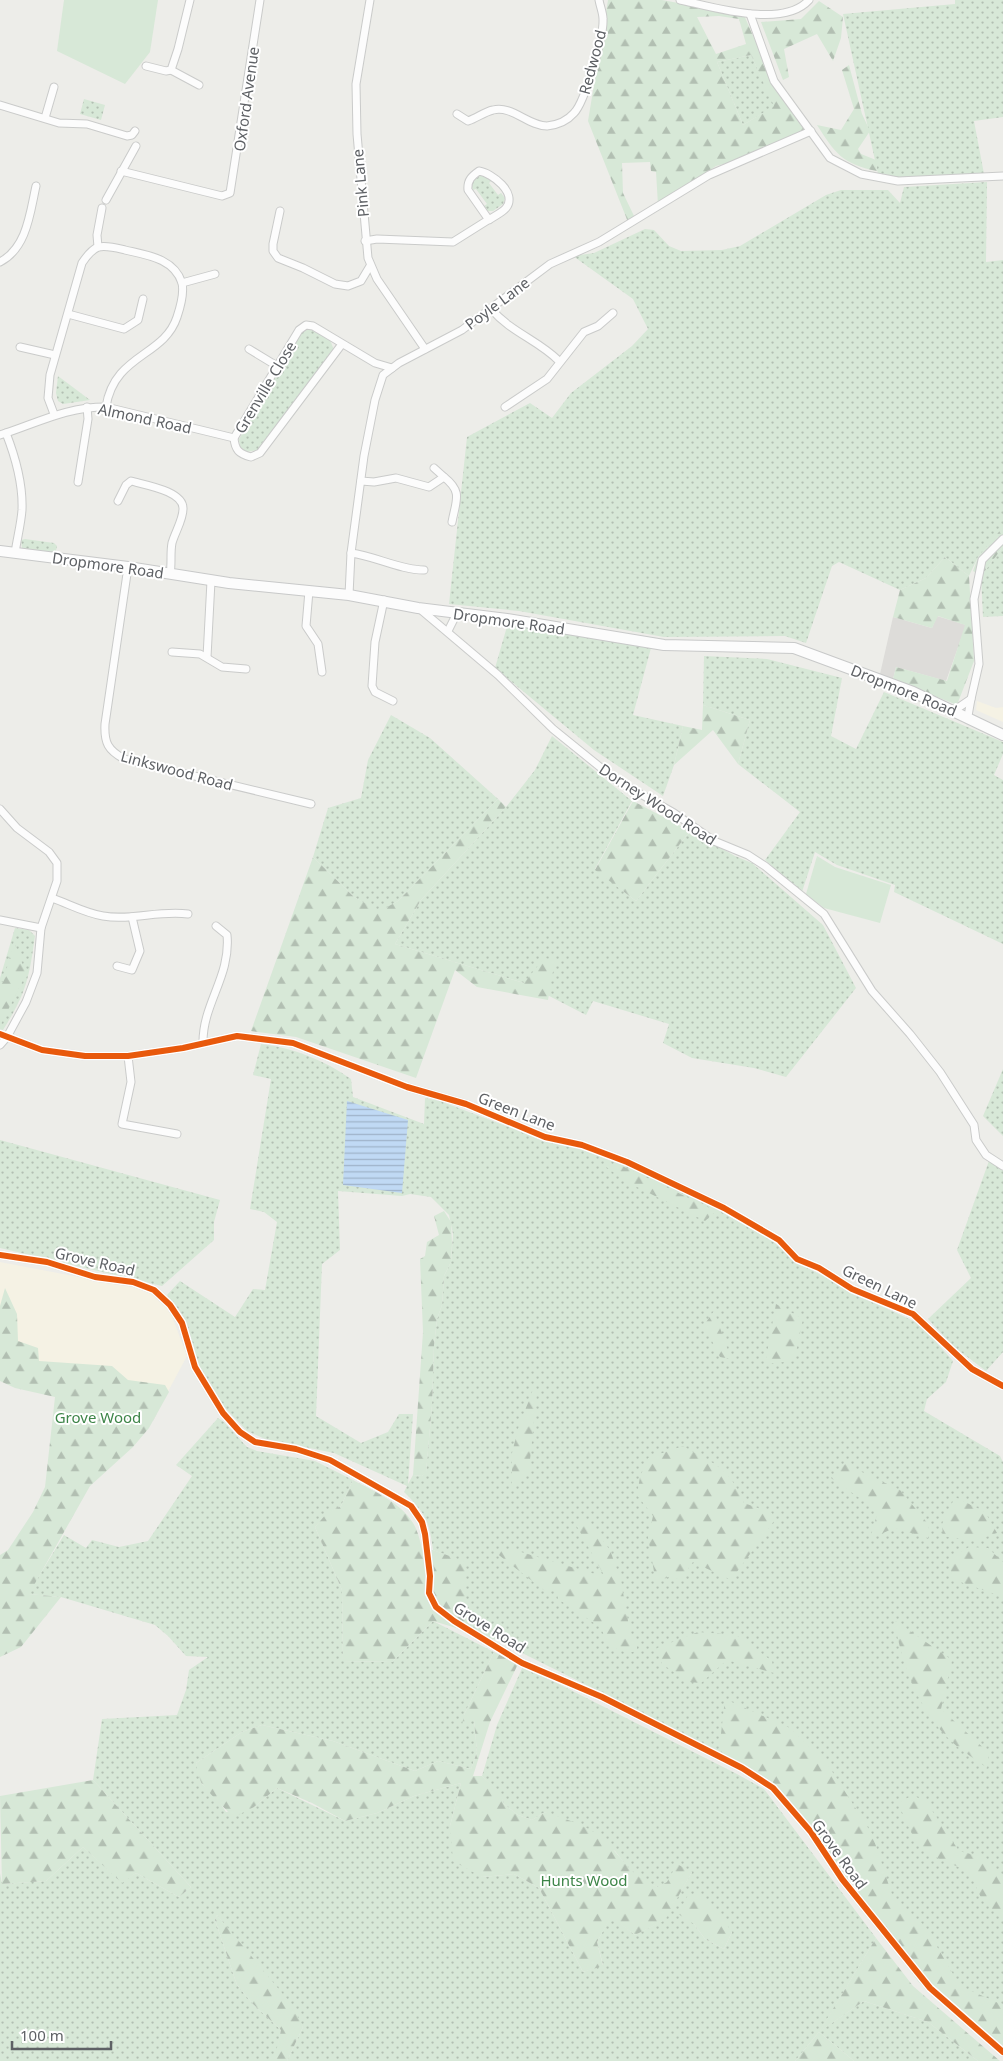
<svg xmlns="http://www.w3.org/2000/svg" width="1003" height="2061" viewBox="0 0 1003 2061" font-family="'Noto Sans',sans-serif">
<style>
.commercial{fill:#f5f2e4}
.industrial{fill:#dddcd9}
.grass{fill:url(#grass-dots);fill-rule:evenodd}
.forest{fill:url(#forest-firs);fill-rule:evenodd}
.pitch{fill:#d7e8d7}
.water{fill:url(#water-rules)}
.lines{fill:none;stroke-linecap:round;stroke-linejoin:round}
.street-casing{stroke:#cacbca;stroke-width:9}
.secondary-casing{stroke:#c8c9c9;stroke-width:12}
.street{stroke:#fcfcfc;stroke-width:7}
.secondary{stroke:#fcfcfc;stroke-width:10}
.cycleway-casing{stroke:#fff;stroke-width:9}
.cycleway{stroke:#e8590c;stroke-width:6}
.labels{text-anchor:middle;dominant-baseline:central;stroke-width:4;stroke-linejoin:round;paint-order:stroke}
.street-label{font-size:15px;fill:#5e6165;stroke:#fff}
.park-label{font-size:15px;fill:#3d8548;stroke:#fff}
</style>
<defs>
<pattern id="grass-dots" width="8" height="8" patternUnits="userSpaceOnUse" patternTransform="scale(1.25)"><rect width="8" height="8" fill="#d7e8d7"/><path d="M2 2h.1M6 6h.1" fill="none" stroke="#b2bfb2" stroke-width="1.8" stroke-linecap="round"/></pattern>
<pattern id="forest-firs" width="22" height="20" patternUnits="userSpaceOnUse" patternTransform="scale(1.25)"><rect width="22" height="20" fill="#d7e8d7"/><path d="M5 1l3.5 6h-7zM16 11l3.5 6h-7z" fill="#b2bfb2"/></pattern>
<pattern id="water-rules" width="6" height="5" patternUnits="userSpaceOnUse" patternTransform="scale(1.25)"><rect width="6" height="5" fill="#c0d9f4"/><path d="M0 2.5h6" fill="none" stroke="#9fb3c9"/></pattern>
</defs>
<rect width="100%" height="100%" fill="#edede9"/>
<g class="commercial">
<path d="M977,701L996,708L1003,707V722L976,710Z"/>
<path d="M0,1262L147,1290L170,1311L187,1356L156,1414L0,1365Z"/>
</g>
<path class="industrial" d="M937,616L966,625L946,681L896,667L893,679L880,674L893,617L932,628Z"/>
<g class="grass">
<path d="M955,0H1003V117L974,121L984,174L898,178L878,174L843,14L955,4Z"/>
<path d="M751,55L775,106L743,125L717,62Z"/>
<path d="M84,99L105,105L101,120L80,114Z"/>
<path d="M482,175L489,177L492,180L489,183L498,195L501,193L505,198L503,204L493,211H488L484,206L487,204L476,189L473,190L471,185L475,179Z"/>
<path d="M987,182L986,262L1003,260V528L978,557L969,576L945,557L926,578L900,590L839,562L832,566L806,643L785,636L664,637L519,611L449,604L467,437L530,403L552,418L571,393L632,346L648,329L633,299L573,256L594,253L645,229L654,230L669,246L681,251L722,250L740,246L826,195L841,190H888L900,203L904,187Z"/>
<path d="M310,329L330,340L334,350L257,450L247,452L240,447L239,439L301,332Z"/>
<path d="M58,376L90,400L63,404L58,401L56,393Z"/>
<path d="M25,539L54,543L57,546L56,551L53,552L22,548L21,540Z"/>
<path d="M1003,547V616L983,617L981,576Z"/>
<path d="M508,623L651,648L633,715L683,726L674,765L663,796L594,750L495,668Z"/>
<path d="M704,656L767,659L842,678L831,736L856,749L884,692L1003,742V754L994,775L1003,780V944L894,892L895,885L837,865L815,852L802,892L765,860L800,812L738,764L750,720L703,705Z"/>
<path d="M391,715L430,738L498,799L398,901L380,912L354,897L313,857L328,808L361,798L368,760Z"/>
<path d="M552,736L632,801L595,869L636,901L690,831L735,856L752,863L823,925L856,988L786,1077L754,1068L692,1058L663,1043L669,1024L593,1001L586,1015L524,983L395,944L421,900L506,807L535,770Z"/>
<path d="M15,928L29,930L35,936C29,979 26,993 3,1030H0V978Z"/>
<path d="M261,1044C294,1048 324,1060 351,1079L353,1097L424,1124L425,1098L440,1101L540,1139L596,1153L671,1184L769,1238L798,1263L879,1305L920,1324L953,1361L946,1382L927,1399L924,1411L1000,1456L1003,1462V2054L965,2017L937,1999L918,1981L853,1886L777,1786L739,1761L502,1643L500,1636L466,1611V1563L433,1550C429,1520 426,1514 404,1492L407,1486L334,1453L265,1439L247,1431L225,1408L202,1374L184,1320L167,1295L180,1281L235,1317L253,1289L265,1290L277,1222L264,1212L250,1209L271,1079L253,1075ZM338,1191L402,1196L410,1194L431,1197L449,1215L453,1234L451,1262L444,1276L442,1305L437,1319L434,1345L432,1405L426,1472L422,1476L413,1475L408,1484L413,1414H399L388,1432L361,1443L316,1416L322,1264L340,1250Z"/>
<path d="M1003,1069V1136L983,1116Z"/>
<path d="M0,1140L220,1200L214,1222V1240L162,1286L0,1248Z"/>
<path d="M990,1158L1003,1168V1352L986,1371L953,1346L928,1319L971,1278L957,1250Z"/>
<path d="M218,1418L224,1422L247,1447L257,1451L315,1461L353,1480L341,1506L327,1514L315,1527L342,1590L343,1661L392,1662L433,1621L494,1652L464,1715L474,1719L477,1752L471,1769L438,1761L415,1771L333,1741L262,1725L242,1732L196,1763L202,1784L217,1798L226,1812L254,1807L277,1788L345,1821L377,1813L414,1796L461,1783L450,1826L482,1877L514,1874L539,1888L583,1972L603,1965L597,1942L611,1916L635,1935L664,1920L692,1872L658,1887L643,1882L628,1868L615,1851L545,1812L532,1820L518,1815L504,1804L499,1792L482,1776L497,1725L523,1666L737,1774L764,1789L876,1938L820,2031L864,2001L928,2022L978,2061H854L819,2032L795,2061H287L303,2027L217,1915L215,1920L237,1985L253,2004L281,2030L275,2061H0V1873L2,1884L46,1881L83,1847L122,1882L136,1873L179,1897L191,1887L93,1780L102,1719L177,1715L186,1690L189,1670L208,1657L186,1656L168,1636L155,1625L61,1597L28,1594L64,1535L86,1548L92,1540L119,1547L148,1541L192,1476L176,1465ZM694,1924L732,1932L724,1949L705,1939Z"/>
</g>
<g class="forest">
<path d="M608,0H662L744,15L773,82L808,130L745,158L716,166L658,205L656,172L651,171L650,162L622,163L623,193L635,218L628,222L588,121ZM719,16L739,19L746,44L716,54L697,17ZM751,55L774,106L743,125L717,62Z"/>
<path d="M819,1L843,17L841,38L833,61L817,34L784,49L789,77L783,80L761,22L801,19Z"/>
<path d="M849,65L862,114L870,131L858,149L861,154L876,160L877,171C842,164 835,153 817,125L841,130L854,109L842,70Z"/>
<path d="M1003,527V547L981,576L973,571L978,557Z"/>
<path d="M945,557L969,576L974,661L957,705L893,679L896,667L947,681L965,625L938,616L932,628L893,617L900,590L926,578Z"/>
<path d="M703,705L750,720L738,764L713,730L674,765L683,726L702,730Z"/>
<path d="M498,799L506,807L421,900L395,944L524,983L544,958L555,960L548,1000L477,987L455,970L416,1078L296,1037L251,1031L313,857L354,897L380,911L398,901Z"/>
<path d="M633,801L690,831L636,901L595,870Z"/>
<path d="M14,941L26,974L1,1024L0,982H3Z"/>
<path d="M616,1163L716,1211L705,1221L625,1181L605,1166Z"/>
<path d="M444,1211L451,1222L452,1244L451,1262L444,1276L442,1305L437,1319L434,1345L432,1405L426,1473L422,1476L413,1475L423,1332L420,1259L425,1256L427,1242L439,1235L434,1216Z"/>
<path d="M5,1288L17,1314L18,1341L38,1348L39,1361L112,1366L128,1380L165,1385L169,1392L149,1428L133,1447L90,1486L29,1594L61,1597L21,1647L0,1657V1555L8,1550L33,1512L45,1487L55,1397L15,1388L0,1381V1306Z"/>
<path d="M776,1304L803,1319L794,1361L765,1364Z"/>
<path d="M714,1311L731,1359L720,1357L704,1325Z"/>
<path d="M535,1384L537,1391L529,1470L512,1489V1453L518,1429Z"/>
<path d="M683,1446C717,1466 728,1466 744,1503L772,1513L774,1521L731,1580L693,1562L680,1580L670,1576L656,1583L648,1537L653,1516L637,1495L640,1477L648,1458Z"/>
<path d="M845,1464L900,1490L929,1525L928,1538L894,1528L870,1539L878,1511L831,1478Z"/>
<path d="M353,1480C375,1492 400,1502 413,1523C418,1531 420,1541 422,1549L433,1550L466,1562V1611L500,1636L503,1642L433,1621L392,1662L343,1661L342,1590L315,1527L327,1513L341,1506Z"/>
<path d="M955,1497L985,1512L997,1533L974,1541L943,1536L942,1524Z"/>
<path d="M586,1519L610,1550L621,1581L631,1638L637,1641V1651L627,1653L610,1646L600,1627L558,1599L557,1591H545L495,1552L511,1549L605,1577L575,1523Z"/>
<path d="M969,1547L988,1548L1003,1562V1597L952,1579L949,1559Z"/>
<path d="M894,1620L952,1660L941,1709L989,1753L987,1768C974,1758 958,1749 947,1737C916,1705 902,1663 894,1620Z"/>
<path d="M698,1632L736,1635L772,1661L774,1673L727,1660L701,1683L689,1682L662,1664L657,1648Z"/>
<path d="M494,1652L518,1664L490,1722L473,1776H482L500,1792L504,1804L518,1815L532,1820L545,1812C563,1818 586,1825 601,1837C622,1856 630,1877 658,1887L667,1882L677,1864L692,1872L665,1920L635,1935L611,1917L597,1942L603,1966L583,1972L539,1888L514,1874L482,1877L453,1861L450,1826L461,1783L414,1796L377,1813L345,1821L312,1803L277,1788L254,1807L234,1817C229,1813 204,1788 201,1782C199,1776 197,1769 196,1763L242,1732L262,1725L333,1741L415,1771L438,1761L471,1769L477,1752L474,1720L462,1725L464,1715Z"/>
<path d="M725,1699L790,1728L828,1765L872,1834L894,1901L925,1926L960,1986L1003,2005V2054L965,2017L937,1999L918,1981L853,1886L778,1786L719,1751Z"/>
<path d="M93,1780L191,1887L179,1897L136,1873L122,1883L83,1847L46,1881L2,1884L0,1796Z"/>
<path d="M913,1795L927,1803L959,1851L986,1858L1003,1879V1919L982,1900L969,1871C919,1852 919,1851 898,1803Z"/>
<path d="M688,1895H699L717,1911L732,1932L724,1949L705,1939L694,1924L678,1914Z"/>
<path d="M217,1915L292,2005L303,2027L287,2061H274L281,2030L253,2004L237,1985L215,1920Z"/>
<path d="M876,1938L913,1986L1000,2061H978L928,2022L864,2001L819,2032L854,2061H795L819,2032Z"/>
</g>
<g class="pitch">
<path d="M64,0H158L150,52L125,84L57,51Z"/>
<path d="M817,856L835,867L891,885L880,923L824,908L806,894Z"/>
</g>
<path class="water" d="M347,1101L408,1120L402,1193L343,1185Z"/>
<g class="lines">
<defs>
<g id="street">
<path d="M370,0L356,84L357,134L368,258L377,279L425,349"/>
<path d="M680,0C713,7 783,29 809,0"/>
<path d="M750,14L774,81L830,158L861,174L898,181L1003,176"/>
<path d="M146,66L166,71L171,70L178,49L190,0"/>
<path d="M171,70L199,85"/>
<path d="M0,105L59,123L87,124L127,136L132,135L135,131"/>
<path d="M457,114L468,121C477,118 484,112 493,110C512,105 528,126 547,126C557,125 567,121 574,113C585,102 604,35 603,19C603,13 600,6 599,0"/>
<path d="M45,118L54,87"/>
<path d="M121,171L222,196L230,193L260,0"/>
<path d="M106,200L136,146"/>
<path d="M280,211L273,244V251L278,258L303,268L335,284L348,286L361,281L370,266"/>
<path d="M365,241L377,239L453,242L488,220H489C494,216 502,213 506,208C518,193 492,173 479,171C472,176 467,180 468,190L489,220"/>
<path d="M98,247L97,235L102,208"/>
<path d="M0,262C27,248 30,213 36,186"/>
<path d="M182,283L215,274"/>
<path d="M491,309C512,333 538,340 559,361"/>
<path d="M68,314L124,329L138,320L143,299"/>
<path d="M342,344L260,453L251,457C239,454 235,450 234,438L299,330L306,325L313,326L375,363L392,368"/>
<path d="M20,347L55,355"/>
<path d="M249,349L277,366"/>
<path d="M505,407L547,379L584,332L598,326L613,313"/>
<path d="M54,414L48,398L50,375L82,263C86,257 91,250 98,247C107,245 117,248 125,250C146,255 174,258 182,283C184,292 180,308 177,317C164,357 114,354 106,407"/>
<path d="M6,433C15,456 23,485 22,510C21,524 17,539 15,553"/>
<path d="M0,435C38,423 65,407 106,407L234,438"/>
<path d="M434,468L444,477"/>
<path d="M361,481L374,482L396,478L429,487L444,477C463,492 456,500 452,522"/>
<path d="M78,482L88,419L87,407"/>
<path d="M118,501L126,485L131,481C145,485 184,491 183,509C183,520 175,532 172,543C170,553 172,564 170,574"/>
<path d="M351,553C375,556 400,570 424,570"/>
<path d="M128,567L105,724C104,743 108,750 124,759L311,804"/>
<path d="M309,591L306,626L318,644L322,672"/>
<path d="M349,595L351,553L364,456L375,400L383,375L399,363L462,330L550,264L599,242L709,175L811,131"/>
<path d="M384,600L375,642L372,686L375,692L393,701"/>
<path d="M420,609L498,675L553,729L616,780L674,813L714,841L748,855L765,866L824,914L872,991L910,1034L940,1072L974,1125L976,1140L986,1155L1003,1166"/>
<path d="M448,631L457,613"/>
<path d="M172,652L200,654L222,667L246,669"/>
<path d="M207,657L211,581"/>
<path d="M955,710L971,699L979,664L974,599L977,585L982,560L1003,539"/>
<path d="M968,716L971,699"/>
<path d="M0,809L17,828L49,852L57,863V881L41,928L37,973L26,1002L7,1037L0,1045"/>
<path d="M52,898C69,904 85,913 103,916C131,921 159,910 188,914"/>
<path d="M0,920L41,928"/>
<path d="M117,966L132,970L140,951L132,917"/>
<path d="M0,1034L42,1050L85,1056H128L183,1048L237,1036L293,1043L407,1087L466,1104L545,1137L582,1145L627,1162L724,1208L779,1240L797,1259L819,1268L852,1289L913,1314L972,1369L1003,1386"/>
<path d="M203,1042C203,1003 231,976 227,935L216,926"/>
<path d="M128,1056L131,1082L122,1124L177,1134"/>
<path d="M0,1255L47,1262L95,1277L133,1282L154,1290L170,1305L182,1323L195,1367L223,1413L240,1432L255,1442L296,1449L330,1460L411,1506L422,1522L425,1534L430,1576L429,1593L436,1607L454,1621L522,1663L602,1697L742,1768L773,1788L811,1832L842,1879L930,1988L1003,2052"/>
</g>
<path id="secondary" d="M0,551L128,567L229,583L349,595L418,608L507,619L664,645L794,648L913,692L1003,735"/>
</defs>
<use href="#street" class="street-casing"/>
<use href="#secondary" class="secondary-casing"/>
<use href="#street" class="street"/>
<use href="#secondary" class="secondary"/>
<defs>
<g id="cycleway">
<path d="M0,1034L42,1050L85,1056H128L183,1048L237,1036L293,1043L407,1087L466,1104L545,1137L582,1145L627,1162L724,1208L779,1240L797,1259L819,1268L852,1289L913,1314L972,1369L1003,1386"/>
<path d="M0,1255L47,1262L95,1277L133,1282L154,1290L170,1305L182,1323L195,1367L223,1413L240,1432L255,1442L296,1449L330,1460L411,1506L422,1522L425,1534L430,1576L429,1593L436,1607L454,1621L522,1663L602,1697L742,1768L773,1788L811,1832L842,1879L930,1988L1003,2052"/>
</g>
</defs>
<use href="#cycleway" class="cycleway-casing"/>
<use href="#cycleway" class="cycleway"/>
</g>
<g class="labels">
<g class="street-label">
<text transform="translate(592 62) rotate(-75)">Redwood</text>
<text transform="translate(246 99) rotate(-82)">Oxford Avenue</text>
<text transform="translate(360 183) rotate(-95)">Pink Lane</text>
<text transform="translate(497 303) rotate(-37)">Poyle Lane</text>
<text transform="translate(265 387) rotate(-59)">Grenville Close</text>
<text transform="translate(145 418) rotate(12)">Almond Road</text>
<text transform="translate(108 565) rotate(8)">Dropmore Road</text>
<text transform="translate(509 621) rotate(8)">Dropmore Road</text>
<text transform="translate(904 690) rotate(22)">Dropmore Road</text>
<text transform="translate(177 770) rotate(15)">Linkswood Road</text>
<text transform="translate(658 804) rotate(33)">Dorney Wood Road</text>
<text transform="translate(517 1111) rotate(21)">Green Lane</text>
<text transform="translate(95 1261) rotate(13)">Grove Road</text>
<text transform="translate(880 1286) rotate(26)">Green Lane</text>
<text transform="translate(490 1627) rotate(32)">Grove Road</text>
<text transform="translate(840 1854) rotate(54)">Grove Road</text>
</g>
<g class="park-label">
<text x="98" y="1417">Grove Wood</text>
<text x="584" y="1880">Hunts Wood</text>
</g>
</g>
<path d="M12 2041v8h99v-8" fill="none" stroke="#5e6165" stroke-width="2.5"/>
<text x="20" y="2041" font-size="15" fill="#5e6165" stroke="#ffffff" stroke-width="4" paint-order="stroke">100 m</text>
</svg>
